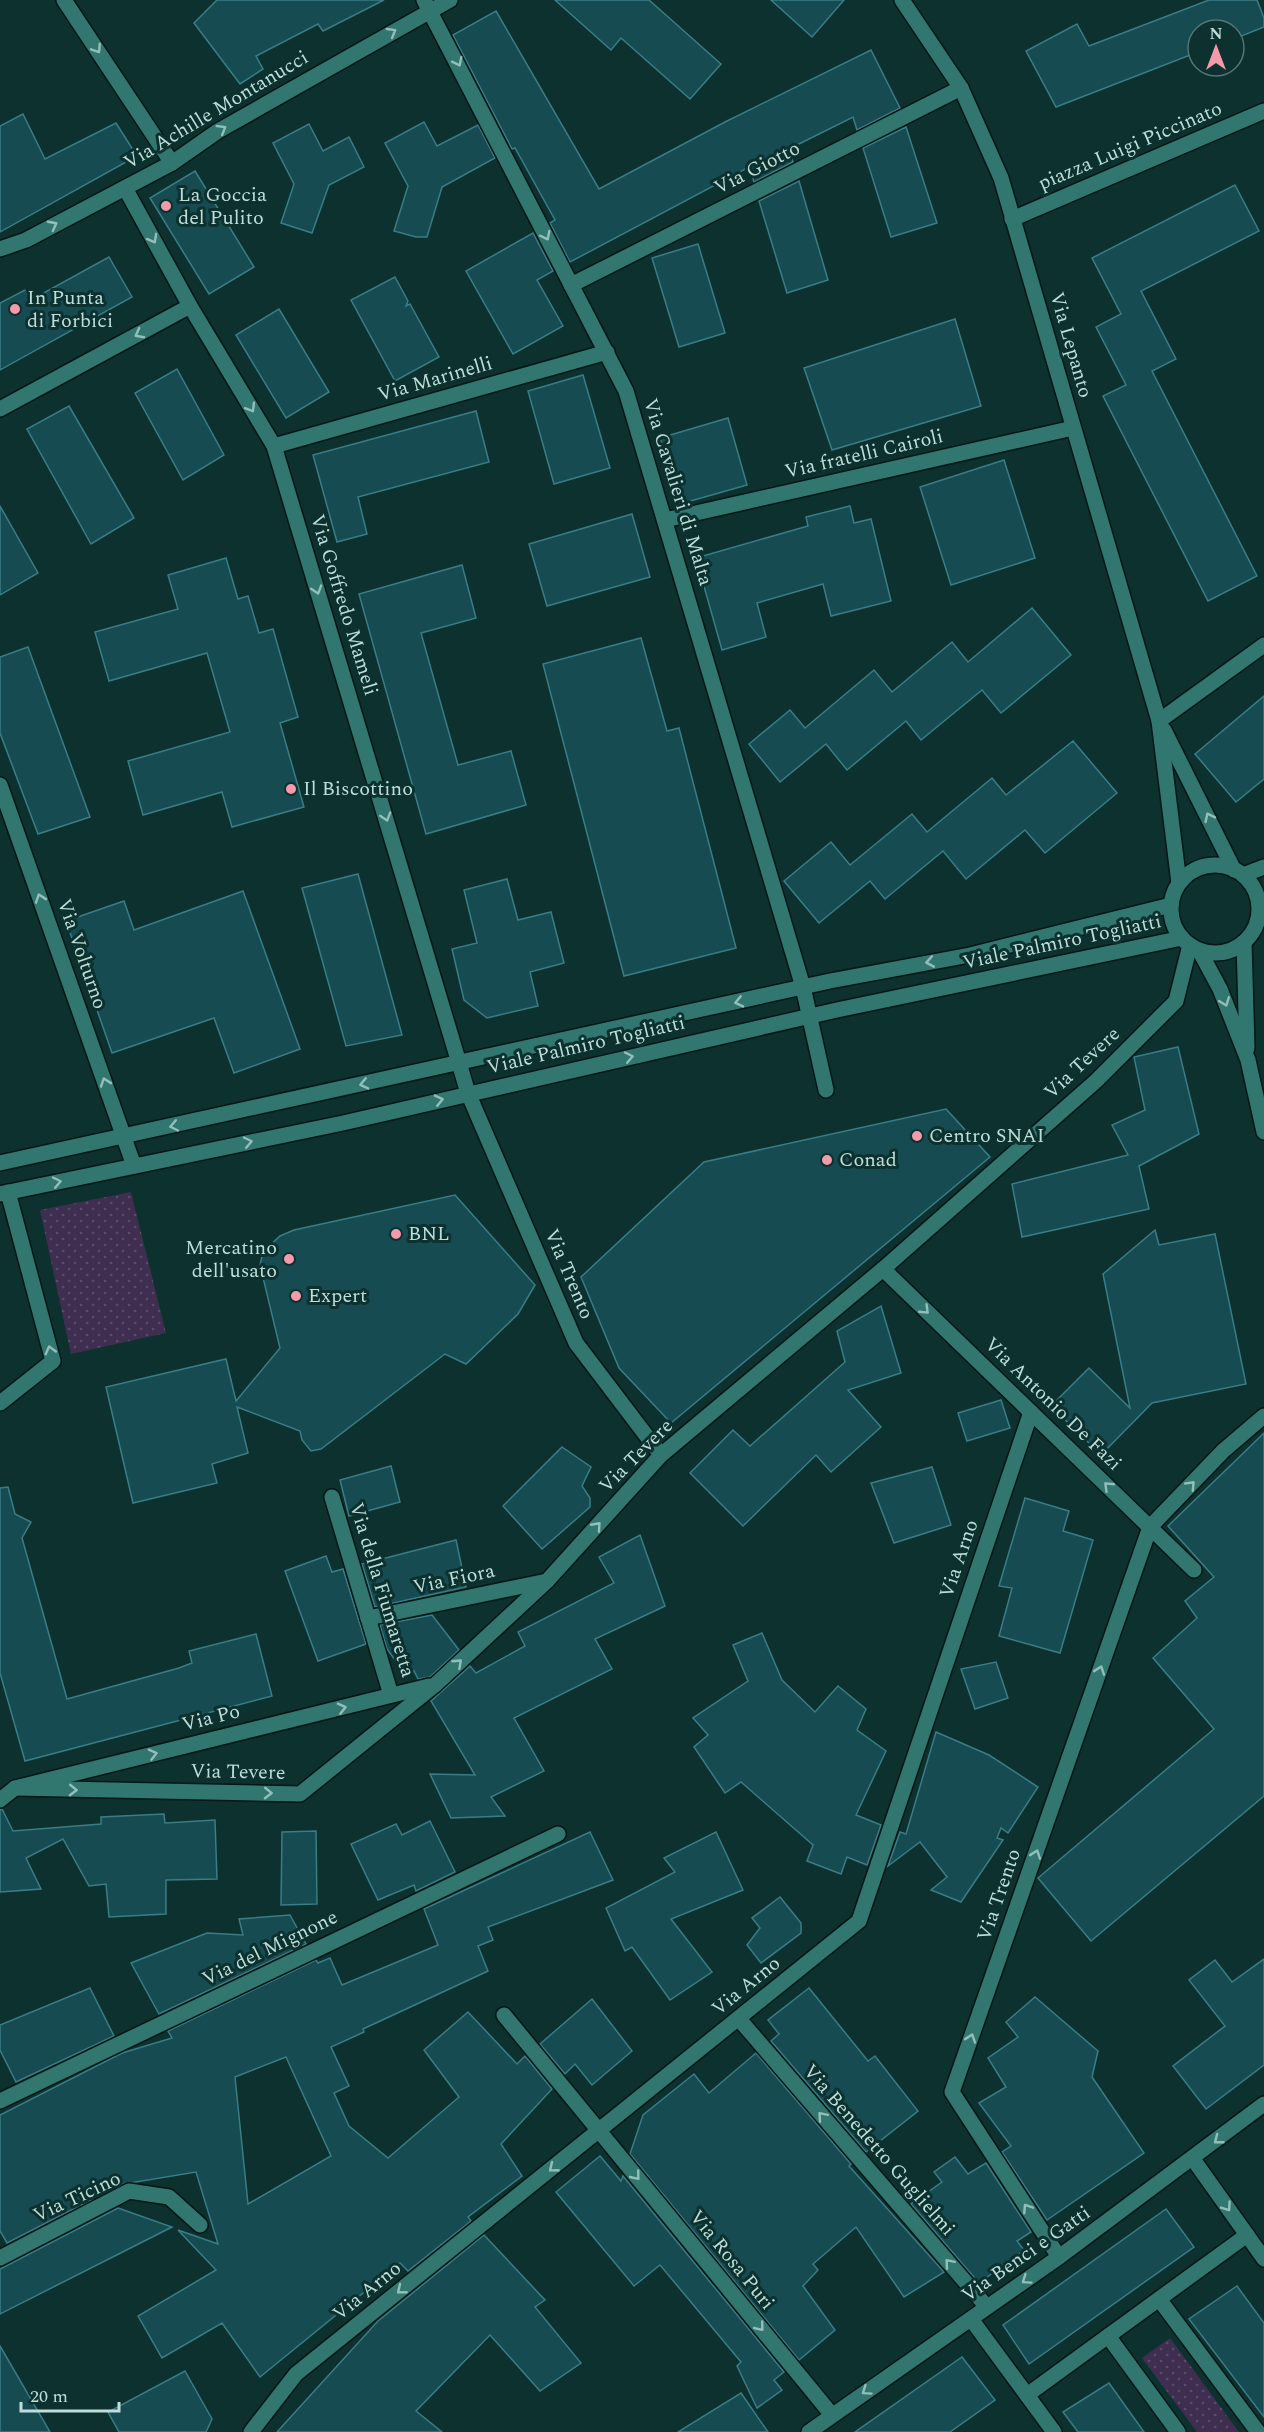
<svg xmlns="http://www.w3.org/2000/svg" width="1264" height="2432" viewBox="0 0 1264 2432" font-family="Spectral,serif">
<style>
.grass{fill:url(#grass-dots)}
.building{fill:#164b52;stroke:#3a7d86;stroke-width:1.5;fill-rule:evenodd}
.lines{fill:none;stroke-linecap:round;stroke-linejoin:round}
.minor-casing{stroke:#031715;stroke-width:18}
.tertiary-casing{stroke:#031715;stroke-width:18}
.minor{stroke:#327670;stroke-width:15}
.tertiary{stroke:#327670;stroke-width:15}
.oneway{stroke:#93bfba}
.poi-dot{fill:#f39aab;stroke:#0c312e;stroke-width:2}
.labels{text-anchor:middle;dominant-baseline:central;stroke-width:6;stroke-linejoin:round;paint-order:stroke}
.street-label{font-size:20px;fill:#bddeda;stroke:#0c312e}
.poi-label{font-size:20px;fill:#bddeda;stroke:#0c312e;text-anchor:start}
</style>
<defs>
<pattern id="grass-dots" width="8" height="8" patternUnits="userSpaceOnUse" patternTransform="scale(1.5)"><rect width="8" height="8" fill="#3f2e4f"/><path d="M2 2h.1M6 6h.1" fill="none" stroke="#594c68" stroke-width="1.8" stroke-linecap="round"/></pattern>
</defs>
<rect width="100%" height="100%" fill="#0c312e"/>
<g class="grass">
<path d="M131,1192L166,1333L71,1354L40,1210Z"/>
<path d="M1170,2338L1239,2432H1197L1142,2358Z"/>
</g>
<g class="building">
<path d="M217,0H384L323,31L318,24L256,56L263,69L240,84L194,23Z"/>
<path d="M555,0H649L721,64L690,99L621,38L611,50Z"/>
<path d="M771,0H844L812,37Z"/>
<path d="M1209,0H1257L1264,18V27L1234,39V30H1198V52L1056,107L1026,51L1077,24L1089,46Z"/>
<path d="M496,11L599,189L725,122L871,50L900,108L857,130L853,117L789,149L793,162L754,182L749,167L570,262L550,223L555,220L515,148L512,149L453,35Z"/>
<path d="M23,114L45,159L116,123L137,156L0,232V126Z"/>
<path d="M424,122L437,146L478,125L495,158L442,187L427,237H416L394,231L408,186L385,143Z"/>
<path d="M309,124L323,151L349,137L364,167L329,185L312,233L281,223L294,184L273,143Z"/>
<path d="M906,127L937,223L891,237L863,148Z"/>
<path d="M195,171L254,267L209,294L150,198Z"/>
<path d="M799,181L828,280L787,293L759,201Z"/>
<path d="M1235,185L1259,231L1141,291L1176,359L1152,371L1257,576L1208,601L1103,396L1126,385L1096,327L1121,314L1092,258Z"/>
<path d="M533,233L553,271L537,280L563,326L513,354L466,271Z"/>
<path d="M698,244L725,333L679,347L652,258Z"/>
<path d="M109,257L132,297L0,370V303L25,290L31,300Z"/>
<path d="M395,277L408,301L406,306L410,304L439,357L395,381L351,300Z"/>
<path d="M279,309L329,392L286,418L236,335Z"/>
<path d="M955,319L981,406L832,450L804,368Z"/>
<path d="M177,369L224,455L183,480L135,393Z"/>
<path d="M583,375L610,468L554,484L528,391Z"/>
<path d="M69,406L134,518L91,544L27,429Z"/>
<path d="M476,411L489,462L358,497L367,534L337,542L313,455Z"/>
<path d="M728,418L747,485L680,504L660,438Z"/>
<path d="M1004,460L1035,558L951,585L920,487Z"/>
<path d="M0,506L38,573L0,595Z"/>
<path d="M850,506L854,523L871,519L891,601L831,616L823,584L757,603L766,637L722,650L696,558L808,526L806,517Z"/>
<path d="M632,514L650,577L547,606L529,544Z"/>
<path d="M226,558L238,599L248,596L259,633L273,629L298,717L280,723L304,807L232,827L222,792L143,815L128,761L230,732L207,653L109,681L95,632L178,609L168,575Z"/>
<path d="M462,565L476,618L421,633L458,765L511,751L526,805L426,834L359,594Z"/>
<path d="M1032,608L1071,655L1001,713L982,690L921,740L906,721L847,770L826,744L780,782L749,744L790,710L805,728L874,670L892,692L952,642L968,662Z"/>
<path d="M641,638L667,731L679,728L736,948L624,976L543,664Z"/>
<path d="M28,647L90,817L38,834L0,733V657Z"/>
<path d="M1264,696V779L1236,802L1195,754Z"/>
<path d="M1073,741L1117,793L1045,853L1025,830L966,879L943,851L885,899L870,881L819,923L784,881L831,842L850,865L912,814L927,832L992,778L1006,795Z"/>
<path d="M358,874L402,1035L346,1046L302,888Z"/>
<path d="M507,879L518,920L551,912L564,963L530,972L538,1006L487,1018L464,1000L452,949L477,943L464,890Z"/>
<path d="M243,891L300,1049L234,1073L214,1018L112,1053L66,921L124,901L134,930Z"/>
<path d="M1178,1047L1199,1134L1139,1166L1149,1209L1022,1237L1012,1184L1128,1155L1112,1125L1145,1110L1134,1057Z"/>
<path d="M946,1109L990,1157L671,1423L619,1368L581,1277L704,1162Z"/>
<path d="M455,1195L535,1285L518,1314L466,1364L445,1354L321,1449L311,1451L302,1440L300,1431L237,1407L248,1453L212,1464L217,1483L133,1503L106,1387L226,1359L236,1401L280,1348L260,1265L263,1252L280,1236L294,1230Z"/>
<path d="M1155,1230L1159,1245L1215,1234L1246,1384L1152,1403L1101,1455L1051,1406L1089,1368L1130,1408L1103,1274Z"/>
<path d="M881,1306L901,1373L848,1390L881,1427L831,1472L816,1455L743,1526L690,1473L733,1430L750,1446L845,1362L837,1331Z"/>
<path d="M1001,1400L1010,1428L967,1441L958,1413Z"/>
<path d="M1264,1433V1796L1091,1941L1038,1878L1214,1729L1153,1658L1197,1618L1185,1601L1214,1577L1168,1526Z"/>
<path d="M562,1447L591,1467L582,1486L590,1498V1507L542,1549L503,1506Z"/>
<path d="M391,1466L400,1502L349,1516L340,1480Z"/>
<path d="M932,1467L951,1525L894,1543L871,1483Z"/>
<path d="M8,1487L15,1514L31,1522L22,1538L67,1699L179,1668L192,1663L189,1651L256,1634L272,1696L25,1761L0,1673V1488Z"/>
<path d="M1025,1498L1069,1511L1063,1531L1093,1540L1060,1653L999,1636L1012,1588L999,1586Z"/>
<path d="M640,1535L665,1606L595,1639L612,1669L514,1718L544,1771L491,1797L505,1816L451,1818L430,1774L475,1775L431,1701L470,1666L476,1673L525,1646L518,1632L614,1583L599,1557Z"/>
<path d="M456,1540L466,1587L375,1607L362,1564Z"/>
<path d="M326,1556L332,1572L343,1569L366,1644L318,1661L285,1571Z"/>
<path d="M432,1615L459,1650L430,1677L418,1679L414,1671L407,1677L387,1649L380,1625Z"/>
<path d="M762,1633L782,1680L815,1712L838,1686L866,1709L857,1730L886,1751L856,1815L881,1825L867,1865L847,1857L841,1874L807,1861L813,1845L741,1782L725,1793L694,1747L708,1735L693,1718L748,1681L733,1645Z"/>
<path d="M996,1662L1008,1698L975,1709L961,1669Z"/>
<path d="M936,1732L989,1755L1038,1787L1008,1833L1001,1828L997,1838L1003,1840L961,1902L931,1890L947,1877L920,1842L888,1866L900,1832L906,1834Z"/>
<path d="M2,1809L13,1831L101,1824V1817L164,1814L165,1823L215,1820L217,1879L166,1880V1914L109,1917L106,1884L89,1886L63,1839L26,1858L41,1889L0,1892V1810Z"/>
<path d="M430,1821L455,1872L416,1891L414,1885L378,1900L351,1844L396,1824L402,1835Z"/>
<path d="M316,1831L317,1904L281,1905L282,1832Z"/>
<path d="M590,1832L613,1880L488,1927L493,1940L478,1946L488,1971L363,2029L364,2032L331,2047L349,2086L334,2093L349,2126L388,2158L459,2097L424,2050L468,2012L517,2064L525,2056L552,2089L501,2144L522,2176L468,2217L471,2221L408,2271L400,2263L260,2377L222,2323L162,2358L138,2316L216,2270L178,2230L218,2244L196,2172L75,2192L93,2199L7,2243L0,2231V2115L122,2053L172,2038L168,2031L316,1960L318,1963L330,1958L342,1985L438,1945L424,1909ZM286,2057L331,2156L248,2204L235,2077Z"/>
<path d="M716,1832L743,1890L671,1919L712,1972L670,2000L632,1947L625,1951L606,1908L675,1872L664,1858Z"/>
<path d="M780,1897L801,1923V1933L761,1963L747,1945L760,1928L752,1918Z"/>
<path d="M290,1915L306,1944L159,2014L131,1963L207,1933L243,1935L239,1919Z"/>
<path d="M1264,1959V2065L1206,2109L1173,2066L1225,2026L1189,1980L1215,1960L1232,1982Z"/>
<path d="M90,1988L114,2036L16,2082L0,2050V2025Z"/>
<path d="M809,1988L868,2061L875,2056L918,2111L866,2152L771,2041L779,2034L768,2020Z"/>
<path d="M1035,1997L1098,2051L1092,2077L1144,2153L1047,2220L1002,2152L1011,2146L979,2103L1006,2087L988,2058L1018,2037L1006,2022Z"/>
<path d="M592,1999L632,2051L592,2085L575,2064L565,2074L540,2044Z"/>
<path d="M756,2053L851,2164L849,2166L944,2272L904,2297L856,2227L813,2264L818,2270L803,2286L835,2330L799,2360L630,2154L643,2115L694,2074L709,2093Z"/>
<path d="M600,2156L621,2181L623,2176L784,2372L774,2380L782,2390L757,2408L737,2366L741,2362L660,2265L634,2286L556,2192Z"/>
<path d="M955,2157L968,2174L986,2163L1031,2232L1017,2241L1024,2250L979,2283L911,2204L942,2182L934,2172Z"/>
<path d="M118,2208L172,2227L0,2314V2269Z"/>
<path d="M1166,2209L1194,2247L1029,2364L1003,2325Z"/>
<path d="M484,2235L545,2300L535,2307L581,2363L540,2391L490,2335L416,2411L442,2432H277L378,2321Z"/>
<path d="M1237,2286L1264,2323V2417L1189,2319Z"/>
<path d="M0,2346L50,2432H0Z"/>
<path d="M962,2357L995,2400L950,2432H855Z"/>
<path d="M185,2371L212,2419L206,2432H119L108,2412Z"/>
<path d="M1109,2383L1144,2432H1078L1063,2412Z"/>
<path d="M741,2393L768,2432H678Z"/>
</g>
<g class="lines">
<defs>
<g id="minor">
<path d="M64,0L172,163"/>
<path d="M424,0L626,391L803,987L826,1090"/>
<path d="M125,188L190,306L274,446L468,1093L576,1343L661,1455"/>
<path d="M1012,219L1264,111"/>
<path d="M0,249L26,240L172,163L218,131L450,0"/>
<path d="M571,285L961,88"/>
<path d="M0,409L190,306"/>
<path d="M274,446L607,352"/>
<path d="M665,520L1073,428"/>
<path d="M1159,721L1264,645"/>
<path d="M0,785L134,1166"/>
<path d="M883,1269L1194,1570"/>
<path d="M0,1403L53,1361L8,1192"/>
<path d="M332,1497L391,1695"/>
<path d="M368,1618L547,1581"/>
<path d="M15,1788L300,1794L435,1685L547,1581L661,1455L883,1269L1096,1081L1176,1001L1190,945"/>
<path d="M0,1800L15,1788L429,1686"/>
<path d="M504,2015L832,2415"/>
<path d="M739,2019L987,2307"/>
<path d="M0,2101L558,1834"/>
<path d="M1193,2159L1264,2259"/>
<path d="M1059,2257L952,2092L1150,1527L1223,1451L1264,1416"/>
<path d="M0,2258L129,2191L169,2197L200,2225"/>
<path d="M1159,2299L1258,2432"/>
<path d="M971,2319L1054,2432"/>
<path d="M1108,2336L1178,2432"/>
<path d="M1027,2395L1247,2235"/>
<path d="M251,2432L296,2374L859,1921L1031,1412"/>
<path d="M809,2432L1059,2257L1264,2104"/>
</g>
<g id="tertiary">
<path d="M902,0L961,88L1001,178L1159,721L1179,883"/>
<path d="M1164,730L1234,870"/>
<circle cx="1215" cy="909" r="44"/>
<path d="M1243,875L1264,867"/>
<path d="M1244,942L1247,1048"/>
<path d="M1199,950L1220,989L1248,1060L1264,1132"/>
<path d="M0,1163L830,981L970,955L1171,905"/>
<path d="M0,1194L343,1123L837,1010L1182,938"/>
</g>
</defs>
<use href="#minor" class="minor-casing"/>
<use href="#tertiary" class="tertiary-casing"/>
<use href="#minor" class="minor"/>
<use href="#tertiary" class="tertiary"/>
</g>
<defs><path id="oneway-chevron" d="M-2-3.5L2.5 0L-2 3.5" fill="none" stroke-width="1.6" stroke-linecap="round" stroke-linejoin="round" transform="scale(1.5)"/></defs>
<g class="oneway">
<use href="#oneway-chevron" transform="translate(392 32) rotate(-30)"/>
<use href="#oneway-chevron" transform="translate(97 49) rotate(57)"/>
<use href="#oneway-chevron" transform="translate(458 62) rotate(63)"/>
<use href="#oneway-chevron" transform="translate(222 129) rotate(-31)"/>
<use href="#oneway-chevron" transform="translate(53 225) rotate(-28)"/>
<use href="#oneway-chevron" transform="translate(546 236) rotate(63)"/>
<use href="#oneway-chevron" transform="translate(153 239) rotate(61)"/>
<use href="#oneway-chevron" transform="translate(139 334) rotate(152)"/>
<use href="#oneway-chevron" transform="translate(251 408) rotate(59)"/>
<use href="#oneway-chevron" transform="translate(317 590) rotate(73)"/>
<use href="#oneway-chevron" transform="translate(386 817) rotate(73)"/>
<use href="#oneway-chevron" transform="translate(1209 817) rotate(-116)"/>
<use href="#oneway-chevron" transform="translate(40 898) rotate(-109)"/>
<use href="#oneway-chevron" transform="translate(930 962) rotate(170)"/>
<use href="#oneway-chevron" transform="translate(739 1002) rotate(167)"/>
<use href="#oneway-chevron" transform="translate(1225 1002) rotate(69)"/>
<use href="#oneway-chevron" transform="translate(629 1057) rotate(-12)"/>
<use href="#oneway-chevron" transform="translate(105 1082) rotate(-109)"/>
<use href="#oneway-chevron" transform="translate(364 1084) rotate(167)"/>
<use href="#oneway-chevron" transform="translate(439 1100) rotate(-13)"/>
<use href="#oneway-chevron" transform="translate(174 1126) rotate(168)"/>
<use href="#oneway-chevron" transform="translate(248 1142) rotate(-12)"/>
<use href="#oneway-chevron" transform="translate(57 1182) rotate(-12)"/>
<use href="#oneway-chevron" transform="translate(925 1310) rotate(44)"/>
<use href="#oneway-chevron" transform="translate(50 1350) rotate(-105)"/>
<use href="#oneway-chevron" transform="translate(1191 1485) rotate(-46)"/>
<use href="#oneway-chevron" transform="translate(1108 1486) rotate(-136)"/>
<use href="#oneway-chevron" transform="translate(597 1526) rotate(-48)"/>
<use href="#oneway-chevron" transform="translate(458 1663) rotate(-43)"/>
<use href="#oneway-chevron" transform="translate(1100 1670) rotate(-71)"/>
<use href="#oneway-chevron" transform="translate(342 1708) rotate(-14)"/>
<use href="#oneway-chevron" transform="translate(153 1754) rotate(-14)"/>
<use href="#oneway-chevron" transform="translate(73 1790) rotate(1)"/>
<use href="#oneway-chevron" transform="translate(268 1793) rotate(1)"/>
<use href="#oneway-chevron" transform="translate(1036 1854) rotate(-71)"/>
<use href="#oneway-chevron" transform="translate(971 2038) rotate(-71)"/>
<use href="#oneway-chevron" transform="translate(822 2116) rotate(-131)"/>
<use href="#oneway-chevron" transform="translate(1218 2140) rotate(142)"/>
<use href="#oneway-chevron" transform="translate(553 2168) rotate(141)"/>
<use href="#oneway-chevron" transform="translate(636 2176) rotate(51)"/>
<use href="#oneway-chevron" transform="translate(1227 2207) rotate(55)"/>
<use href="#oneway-chevron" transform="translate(1027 2208) rotate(-123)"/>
<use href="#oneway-chevron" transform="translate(949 2263) rotate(-131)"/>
<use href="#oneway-chevron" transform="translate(1026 2280) rotate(145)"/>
<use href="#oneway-chevron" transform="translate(401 2290) rotate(141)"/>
<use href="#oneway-chevron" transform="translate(760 2327) rotate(51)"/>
<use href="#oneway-chevron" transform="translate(866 2391) rotate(145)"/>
</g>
<g class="poi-dot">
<circle cx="166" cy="206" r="6"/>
<circle cx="15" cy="309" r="6"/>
<circle cx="291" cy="789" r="6"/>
<circle cx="917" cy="1136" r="6"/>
<circle cx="827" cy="1160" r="6"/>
<circle cx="396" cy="1234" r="6"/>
<circle cx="289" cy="1259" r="6"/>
<circle cx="296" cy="1296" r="6"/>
</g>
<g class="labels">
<g class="street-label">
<text transform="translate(216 110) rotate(-31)">Via Achille Montanucci</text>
<text transform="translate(1130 146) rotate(-23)">piazza Luigi Piccinato</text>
<text transform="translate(757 168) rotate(-27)">Via Giotto</text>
<text transform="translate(1071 345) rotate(74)">Via Lepanto</text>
<text transform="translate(435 379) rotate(-16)">Via Marinelli</text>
<text transform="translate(864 454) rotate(-13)">Via fratelli Cairoli</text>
<text transform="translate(678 492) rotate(73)">Via Cavalieri di Malta</text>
<text transform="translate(344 605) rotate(73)">Via Goffredo Mameli</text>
<text transform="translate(1062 942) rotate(-12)">Viale Palmiro Togliatti</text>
<text transform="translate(82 954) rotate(71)">Via Volturno</text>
<text transform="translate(586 1045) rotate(-13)">Viale Palmiro Togliatti</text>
<text transform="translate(1082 1063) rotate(-43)">Via Tevere</text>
<text transform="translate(569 1274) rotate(67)">Via Trento</text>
<text transform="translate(1053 1404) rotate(44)">Via Antonio De Fazi</text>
<text transform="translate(636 1456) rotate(-45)">Via Tevere</text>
<text transform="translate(959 1559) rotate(-71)">Via Arno</text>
<text transform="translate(454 1579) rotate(-12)">Via Fiora</text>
<text transform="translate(382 1590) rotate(73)">Via della Fiumaretta</text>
<text transform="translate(211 1718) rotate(-14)">Via Po</text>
<text transform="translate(238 1772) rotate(1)">Via Tevere</text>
<text transform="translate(999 1895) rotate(-71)">Via Trento</text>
<text transform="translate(270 1948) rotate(-26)">Via del Mignone</text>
<text transform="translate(746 1986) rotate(-39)">Via Arno</text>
<text transform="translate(879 2150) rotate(49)">Via Benedetto Guglielmi</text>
<text transform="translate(77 2197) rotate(-25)">Via Ticino</text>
<text transform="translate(1026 2254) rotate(-35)">Via Benci e Gatti</text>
<text transform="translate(732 2260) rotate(51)">Via Rosa Puri</text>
<text transform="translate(367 2291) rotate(-39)">Via Arno</text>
</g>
<g class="poi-label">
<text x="178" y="195">La Goccia<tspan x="178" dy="23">del Pulito</tspan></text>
<text x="27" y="298">In Punta<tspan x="27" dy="23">di Forbici</tspan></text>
<text x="303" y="789">Il Biscottino</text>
<text x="929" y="1136">Centro SNAI</text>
<text x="839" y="1160">Conad</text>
<text x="408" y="1234">BNL</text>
<text x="277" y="1248" text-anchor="end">Mercatino<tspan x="277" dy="23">dell'usato</tspan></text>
<text x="308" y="1296">Expert</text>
</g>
</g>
<g transform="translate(1216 48)"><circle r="28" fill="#0c312e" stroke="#537673" stroke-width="1.5"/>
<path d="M0-4.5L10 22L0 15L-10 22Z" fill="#f39aab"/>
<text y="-9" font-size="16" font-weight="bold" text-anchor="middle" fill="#bddeda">N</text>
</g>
<path d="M21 2402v9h98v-9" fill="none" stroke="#bddeda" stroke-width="3"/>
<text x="30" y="2402" font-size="18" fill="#bddeda" stroke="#0c312e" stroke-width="4.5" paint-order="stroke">20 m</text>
</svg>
